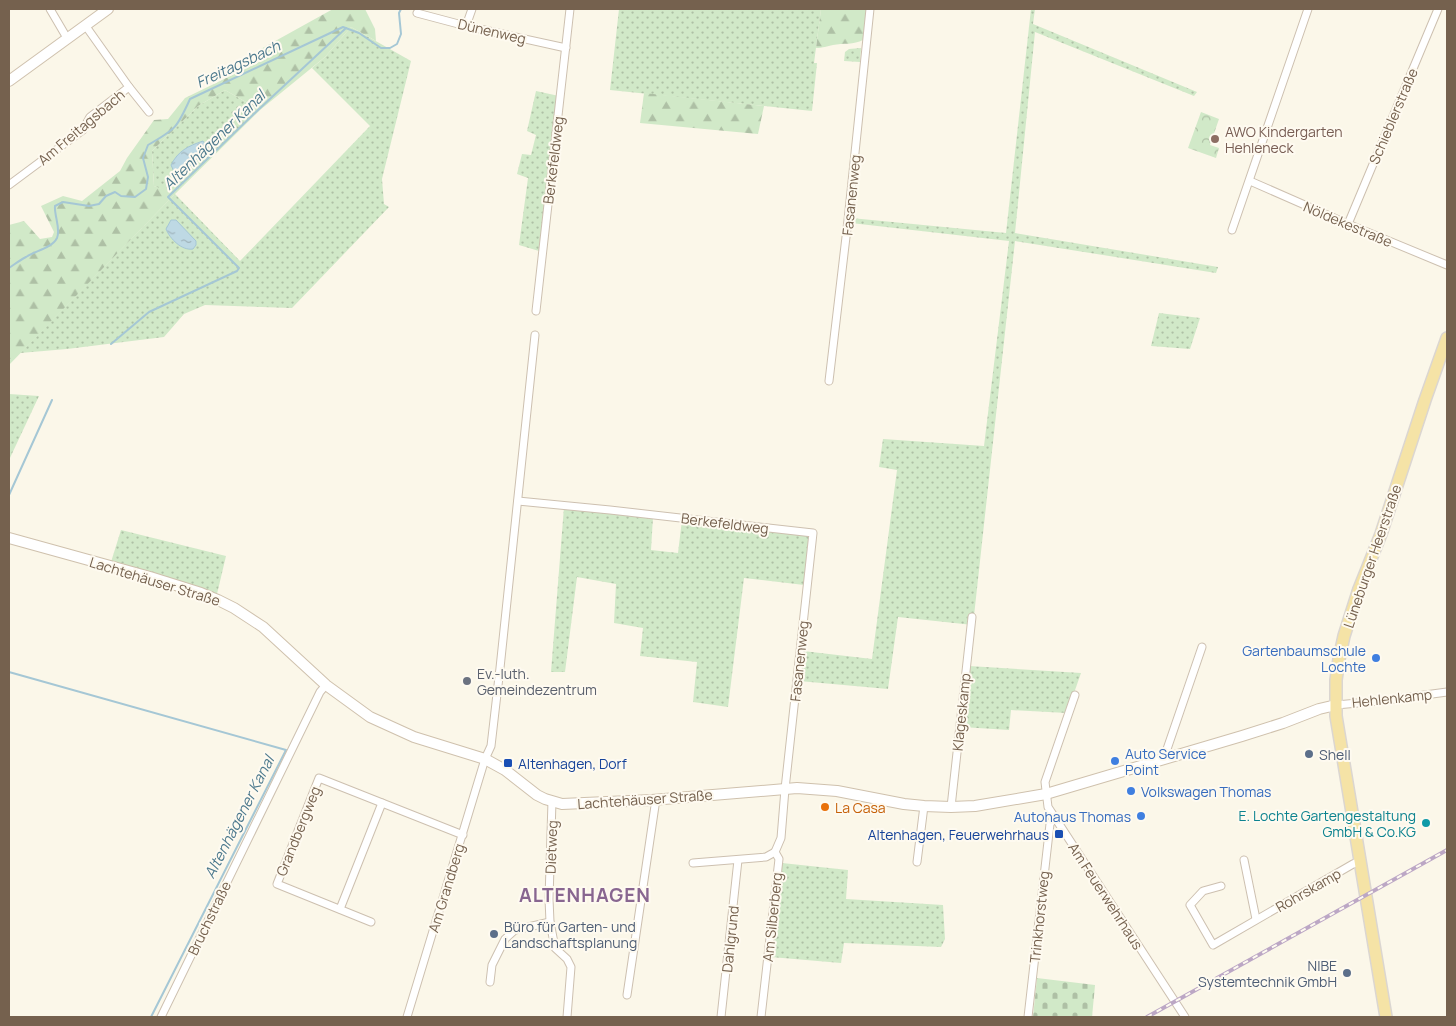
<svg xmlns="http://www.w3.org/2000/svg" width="1456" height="1026" viewBox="0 0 1456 1026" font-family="Manrope,sans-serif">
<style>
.grass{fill:url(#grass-dots)}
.forest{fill:url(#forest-firs)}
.cemetery{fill:url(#cemetery-stones)}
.park{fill:url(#park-crowns)}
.water{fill:url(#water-ripples);stroke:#a5c7d5}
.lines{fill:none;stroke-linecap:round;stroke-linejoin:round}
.stream{stroke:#a5c7d5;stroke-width:2}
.street-casing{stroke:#cdc0b0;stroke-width:9}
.secondary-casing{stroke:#cfc1ad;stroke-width:12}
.primary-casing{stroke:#dbd6d1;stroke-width:14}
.street{stroke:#fff;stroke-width:7}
.secondary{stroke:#fff;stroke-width:10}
.primary{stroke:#f5e3a6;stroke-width:11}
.rail-casing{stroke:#bca7c5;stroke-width:4}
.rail{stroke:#fefaf0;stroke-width:2;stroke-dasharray:5.5;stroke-linecap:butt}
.education-dot{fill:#8d6e63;stroke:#fefaf0;stroke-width:2}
.shop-dot{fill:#3f7fe0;stroke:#fefaf0;stroke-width:2}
.worship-dot{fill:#6b7280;stroke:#fefaf0;stroke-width:2}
.service-dot{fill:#5c6f8a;stroke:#fefaf0;stroke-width:2}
.transit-dot{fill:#1a4fb4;stroke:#fefaf0;stroke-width:2}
.food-dot{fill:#e8710a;stroke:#fefaf0;stroke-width:2}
.culture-dot{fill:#0f9aa8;stroke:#fefaf0;stroke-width:2}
.labels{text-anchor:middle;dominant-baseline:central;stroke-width:4;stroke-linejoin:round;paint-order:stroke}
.street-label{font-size:14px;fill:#75614e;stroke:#fefaf0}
.education-label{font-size:14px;fill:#785e54;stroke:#fefaf0;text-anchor:start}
.shop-label{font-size:14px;fill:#366cbe;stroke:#fefaf0;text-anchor:end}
.worship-label{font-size:14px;fill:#5b616d;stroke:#fefaf0;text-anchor:start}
.service-label{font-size:14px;fill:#4e5e75;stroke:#fefaf0;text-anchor:start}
.transit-label{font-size:14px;fill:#164399;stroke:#fefaf0;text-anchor:start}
.food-label{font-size:14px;fill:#c56008;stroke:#fefaf0;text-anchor:start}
.culture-label{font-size:14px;fill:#0d838f;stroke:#fefaf0;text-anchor:end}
.water-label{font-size:15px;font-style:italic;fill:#4c798d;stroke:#fefaf0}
.district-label{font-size:19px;font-weight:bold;letter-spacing:1px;fill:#886690;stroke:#fefaf0}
</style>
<defs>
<pattern id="grass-dots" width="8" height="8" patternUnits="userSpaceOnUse" patternTransform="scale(1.25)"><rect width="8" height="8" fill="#d1e9c8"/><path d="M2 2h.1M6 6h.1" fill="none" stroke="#aec0a5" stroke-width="1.8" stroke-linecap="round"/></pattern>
<pattern id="forest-firs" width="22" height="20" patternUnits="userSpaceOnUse" patternTransform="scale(1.25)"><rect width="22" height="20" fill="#d1e9c8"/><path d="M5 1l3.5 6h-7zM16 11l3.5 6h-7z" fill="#aec0a5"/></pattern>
<pattern id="cemetery-stones" width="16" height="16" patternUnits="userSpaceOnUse" patternTransform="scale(1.25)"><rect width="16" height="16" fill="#d1e9c8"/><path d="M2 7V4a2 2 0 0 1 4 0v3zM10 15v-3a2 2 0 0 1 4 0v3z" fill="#aec0a5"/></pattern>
<pattern id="park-crowns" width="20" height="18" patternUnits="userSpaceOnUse" patternTransform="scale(1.25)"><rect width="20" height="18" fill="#d1e9c8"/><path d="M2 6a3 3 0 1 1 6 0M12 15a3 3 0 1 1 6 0" fill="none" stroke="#aec0a5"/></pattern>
<pattern id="water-ripples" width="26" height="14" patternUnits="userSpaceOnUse" patternTransform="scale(1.25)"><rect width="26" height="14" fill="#bed9e4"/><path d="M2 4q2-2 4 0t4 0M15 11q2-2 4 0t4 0" fill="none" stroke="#9fb3bb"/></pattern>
</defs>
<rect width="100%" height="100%" fill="#fbf7e9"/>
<g class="grass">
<path d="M619,9H821L814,63H817L812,111L610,90Z"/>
<path d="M1031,9H1035L1033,24L1197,92L1194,96L1035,32L1015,233L1218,267L1216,273L1015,241L973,625L898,617L888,689L799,681L803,651L872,659L897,470L879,467L883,439L984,446L1009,241L851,223V218L1006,233Z"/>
<path d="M351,27L411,61L382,179L384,204L389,207L292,308L205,305L184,314L164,337L67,349L20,353L174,195L154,186L152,151L198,106L225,90L260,110L175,194L240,261L370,126L312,68L325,57Z"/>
<path d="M861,48L860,62L844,61L845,52L849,49Z"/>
<path d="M536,91L559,96L539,251L519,245L528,178L517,174L522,154L531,155L536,135L527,131Z"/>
<path d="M1159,313L1200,318L1190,349L1151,346Z"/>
<path d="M9,394L39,396L9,460Z"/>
<path d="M564,507L653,517L651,550L678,553L682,520L810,536L804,585L744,578L728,707L693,702L697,662L640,656L643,628L614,623L616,584L577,577L565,672H551Z"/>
<path d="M121,530L226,556L217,594L111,562Z"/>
<path d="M969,666L1081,673L1067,713L1011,710L1009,730L962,727Z"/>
<path d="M782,863L848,870L846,899L943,905L945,939L941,947L844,943L841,963L771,957Z"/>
</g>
<g class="forest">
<path d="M333,9H365L375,29L376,41L351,27L325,57L260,110L225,90L198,106L152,151L154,186L175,194L9,365V225L24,221L40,239L52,237L54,232L41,206L63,196L82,201L120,171L127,158L154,120L168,119L185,98L263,60L259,50Z"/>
<path d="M821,9H867L863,40C854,45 843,43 833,45C827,46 823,48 816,48Z"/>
<path d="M644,93L764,106L758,134L640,123Z"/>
</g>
<path class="cemetery" d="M1037,978L1095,985L1092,1017H1033Z"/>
<path class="park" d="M1201,112L1219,119L1210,145L1219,148L1216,158L1188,148Z"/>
<g class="water">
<path d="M203,141L208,148L190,166L180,175L174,172L171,165C178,151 188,146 203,141Z"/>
<path d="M171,220H176L196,241V245L193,249C182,251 170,239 166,229Z"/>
</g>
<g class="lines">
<g class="stream">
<path d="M9,268C15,264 20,260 26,257C35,251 52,248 57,238C61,229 54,215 55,206L63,202L89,206L99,204L106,196L115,192L121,196L135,197L146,189L148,177L143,158L148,145C176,129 177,128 190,99L343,27L359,33L381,48H390L397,44L401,34L399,13L401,9"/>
<path d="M111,344L149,312L237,271L239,268L168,197L257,111L346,28"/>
<path d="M9,495L52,400"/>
<path d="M9,672L286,750L151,1017"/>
</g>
<defs>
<g id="street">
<path d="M50,9L67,38"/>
<path d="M417,13L466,26L566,48"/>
<path d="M466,26L472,9"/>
<path d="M129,87L149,112"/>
<path d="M1250,181L1348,224L1447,265"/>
<path d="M9,185L83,130L90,117L129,87L85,25"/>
<path d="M1348,224L1438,9"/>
<path d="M1232,230L1308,9"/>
<path d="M536,311L570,9"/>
<path d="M829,381L848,220L870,9"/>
<path d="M518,501L610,510L813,533L785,789L781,838L775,852L779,859L761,1017"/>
<path d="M1075,695L1045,782L1048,807L1185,1017"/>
<path d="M1336,705L1380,701L1447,692"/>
<path d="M1167,759L1166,752L1202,647"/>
<path d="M552,801L549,899L550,922L555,948L567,959L571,967L567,1017"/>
<path d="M951,807L972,617"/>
<path d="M1244,860L1256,919"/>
<path d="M917,862L924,806"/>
<path d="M693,863L766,857L775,852"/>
<path d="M1221,886L1203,891L1190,905L1213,945L1353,864L1360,861"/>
<path d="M340,909L382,803"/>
<path d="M371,922L277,884L319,778L463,835"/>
<path d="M490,982L492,965L505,939L515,930L550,922"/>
<path d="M627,995L656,799"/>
<path d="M161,1017L320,692L326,685"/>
<path d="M407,1017L485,759L491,746L500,668L535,335"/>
<path d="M721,1017L738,860"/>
<path d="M1028,1017L1050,824L1054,818"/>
</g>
<g id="secondary">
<path d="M9,81L108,9"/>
<path d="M9,538L150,577L201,593L218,600L234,608L263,627L326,685L370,717L414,737L485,759L505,770L537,795L545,799L562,804L652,800L797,788L837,791L904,804L924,806L951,807L975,806L1046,794L1242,736L1283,723L1319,709L1336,705"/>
</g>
<path id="primary" d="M1386,1017L1336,716V680L1339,659L1344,636L1359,589L1381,534L1425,400L1447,338"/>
</defs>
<use href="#street" class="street-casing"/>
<use href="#secondary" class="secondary-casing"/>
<use href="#primary" class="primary-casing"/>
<use href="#street" class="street"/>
<use href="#secondary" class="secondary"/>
<use href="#primary" class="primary"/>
<defs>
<path id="rail" d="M1147,1017L1447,850"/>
</defs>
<use href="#rail" class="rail-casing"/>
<use href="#rail" class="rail"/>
</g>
<circle class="education-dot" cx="1215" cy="139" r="5"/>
<g class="shop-dot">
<circle cx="1376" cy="658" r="5"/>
<circle cx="1115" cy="761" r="5"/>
<circle cx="1131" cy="791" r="5"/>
<circle cx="1141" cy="816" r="5"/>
</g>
<circle class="worship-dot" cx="467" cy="681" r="5"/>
<g class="service-dot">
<circle cx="1309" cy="754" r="5"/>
<circle cx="494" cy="934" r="5"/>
<circle cx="1347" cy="973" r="5"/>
</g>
<g class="transit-dot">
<rect x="503" y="758" width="10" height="10" rx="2.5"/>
<rect x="1054" y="829" width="10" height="10" rx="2.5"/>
</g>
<circle class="food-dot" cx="825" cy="807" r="5"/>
<circle class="culture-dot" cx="1426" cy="823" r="5"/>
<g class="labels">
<g class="street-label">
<text transform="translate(492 31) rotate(13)">Dünenweg</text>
<text transform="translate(1393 116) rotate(-67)">Schieblerstraße</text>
<text transform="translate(81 127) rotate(-40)">Am Freitagsbach</text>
<text transform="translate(553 160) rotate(-83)">Berkefeldweg</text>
<text transform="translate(851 195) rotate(-84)">Fasanenweg</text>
<text transform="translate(1348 224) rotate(23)">Nöldekestraße</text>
<text transform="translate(725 523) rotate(7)">Berkefeldweg</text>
<text transform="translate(1372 556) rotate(-71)">Lüneburger Heerstraße</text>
<text transform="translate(155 581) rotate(17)">Lachtehäuser Straße</text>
<text transform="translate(799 661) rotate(-84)">Fasanenweg</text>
<text transform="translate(1392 698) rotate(-6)">Hehlenkamp</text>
<text transform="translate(961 712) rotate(-84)">Klageskamp</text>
<text transform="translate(645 799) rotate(-4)">Lachtehäuser Straße</text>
<text transform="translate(298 831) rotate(-68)">Grandbergweg</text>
<text transform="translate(551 847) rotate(-88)">Dietweg</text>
<text transform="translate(446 888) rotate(-73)">Am Grandberg</text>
<text transform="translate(1308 890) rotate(-30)">Rohrskamp</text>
<text transform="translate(1106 896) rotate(57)">Am Feuerwehrhaus</text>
<text transform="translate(772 917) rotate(-84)">Am Silberberg</text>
<text transform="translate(1039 917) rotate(-84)">Trinkhorstweg</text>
<text transform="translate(209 918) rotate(-64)">Bruchstraße</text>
<text transform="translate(730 939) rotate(-84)">Dahlgrund</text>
</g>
<g class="education-label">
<text x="1225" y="131">AWO Kindergarten<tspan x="1225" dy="16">Hehleneck</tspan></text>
</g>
<g class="shop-label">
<text x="1366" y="650">Gartenbaumschule<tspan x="1366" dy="16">Lochte</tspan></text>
<text x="1125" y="753" text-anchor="start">Auto Service<tspan x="1125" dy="16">Point</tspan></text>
<text x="1141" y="791" text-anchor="start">Volkswagen Thomas</text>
<text x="1131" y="816">Autohaus Thomas</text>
</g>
<g class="worship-label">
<text x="477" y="673">Ev.-luth.<tspan x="477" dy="16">Gemeindezentrum</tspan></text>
</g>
<g class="service-label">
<text x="1319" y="754">Shell</text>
<text x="504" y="926">Büro für Garten- und<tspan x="504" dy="16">Landschaftsplanung</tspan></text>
<text x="1337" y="965" text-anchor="end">NIBE<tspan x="1337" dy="16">Systemtechnik GmbH</tspan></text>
</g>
<g class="transit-label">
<text x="518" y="763">Altenhagen, Dorf</text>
<text x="1049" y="834" text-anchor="end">Altenhagen, Feuerwehrhaus</text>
</g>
<g class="food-label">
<text x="835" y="807">La Casa</text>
</g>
<g class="culture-label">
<text x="1416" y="815">E. Lochte Gartengestaltung<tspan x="1416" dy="16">GmbH &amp; Co.KG</tspan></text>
</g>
<g class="water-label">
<text transform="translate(238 64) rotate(-25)">Freitagsbach</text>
<text transform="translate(214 140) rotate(-44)">Altenhägener Kanal</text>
<text transform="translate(239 817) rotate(-63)">Altenhägener Kanal</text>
</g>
<g class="district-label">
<text x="585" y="895">ALTENHAGEN</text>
</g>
</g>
<rect width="1456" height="1026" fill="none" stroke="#75614e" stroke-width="20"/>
</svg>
